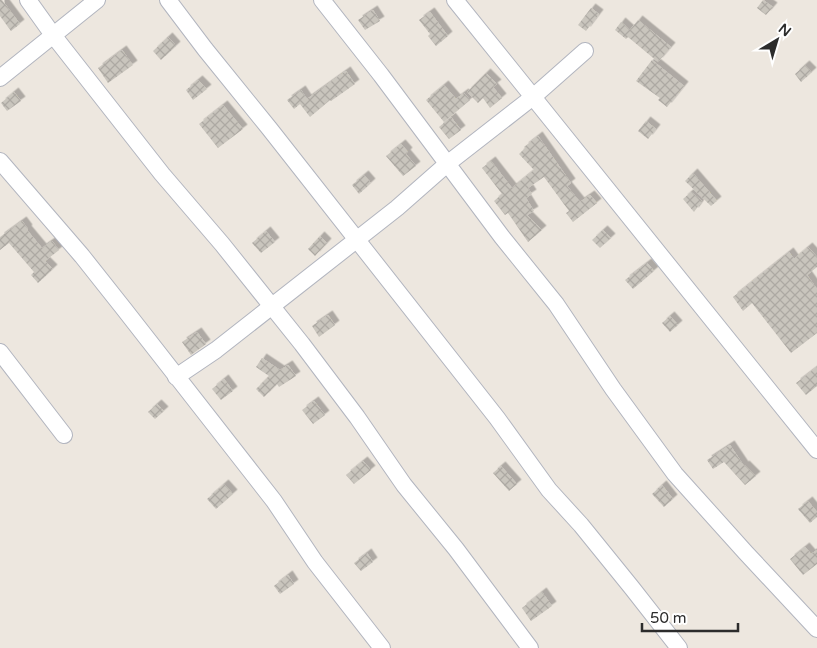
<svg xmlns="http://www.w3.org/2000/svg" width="817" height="648" viewBox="0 0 817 648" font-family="'Varela Round',sans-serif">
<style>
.building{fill:url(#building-cross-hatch);filter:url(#shadow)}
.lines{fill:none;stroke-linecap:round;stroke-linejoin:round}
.minor-casing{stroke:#b2b5bf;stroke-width:18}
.minor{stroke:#fff;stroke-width:16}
</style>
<defs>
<pattern id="building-cross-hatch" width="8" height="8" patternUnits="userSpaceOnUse" patternTransform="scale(1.25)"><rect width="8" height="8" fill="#c9c5bd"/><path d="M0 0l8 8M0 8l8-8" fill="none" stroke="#ada9a3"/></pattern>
<filter id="shadow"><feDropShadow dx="4.5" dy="-4.5" stdDeviation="0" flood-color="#0004"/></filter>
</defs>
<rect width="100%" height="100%" fill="#ede7df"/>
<g class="building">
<path d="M0,0H2L20,24L11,31L0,16Z"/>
<path d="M763,0L773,7L766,15L757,8Z"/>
<path d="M591,8L599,14L586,31L578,25Z"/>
<path d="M373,10L380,21L365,30L358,20Z"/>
<path d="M430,12L448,36L436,46L428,36L430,34L419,20Z"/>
<path d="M638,20L671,47L658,62L628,37L626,39L615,30L621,22L630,30Z"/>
<path d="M168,37L176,46L161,60L153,51Z"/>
<path d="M122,50L133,65L108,83L98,68Z"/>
<path d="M652,60L684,86L667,107L658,100L660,98L636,81Z"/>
<path d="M805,65L812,72L801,82L795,74Z"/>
<path d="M346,71L355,84L331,101L330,100L310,117L300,104L294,109L287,100L301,90L307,99Z"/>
<path d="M486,73L497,84L493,87L502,98L490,108L483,98L478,103L467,92Z"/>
<path d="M198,80L207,89L193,100L186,90Z"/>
<path d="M444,85L456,99L464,93L470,100L444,122L426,100Z"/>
<path d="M14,92L21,101L7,111L1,103Z"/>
<path d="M223,105L243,129L218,148L199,124Z"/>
<path d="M451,117L461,130L449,139L439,127Z"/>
<path d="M646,121L656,129L648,139L638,131Z"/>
<path d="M538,136L571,183L567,186L580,202L590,195L597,203L573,222L566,213L569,211L544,177L528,188L532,194L526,198L534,211L527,215L542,230L528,242L508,213L505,215L494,201L502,194L482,168L491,161L512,188L534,170L519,154L525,148L524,147Z"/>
<path d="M401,144L408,152L406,154L416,166L403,176L386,156Z"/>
<path d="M693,173L717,201L711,206L685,181Z"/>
<path d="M364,175L371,183L359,194L352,185Z"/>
<path d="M691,192L702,201L694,212L683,199Z"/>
<path d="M22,221L28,229L27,230L42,248L52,241L59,250L45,261L53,269L38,283L31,275L34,272L9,243L0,250V237Z"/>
<path d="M603,230L611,238L600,248L592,240Z"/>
<path d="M266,231L275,242L261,253L252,243Z"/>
<path d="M320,236L327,243L315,256L308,249Z"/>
<path d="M808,247L817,257V267L807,275L817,289V333L791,353L752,303L743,311L733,297L789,252L794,259Z"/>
<path d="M647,263L654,271L633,289L625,280Z"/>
<path d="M328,315L335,325L319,337L312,326Z"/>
<path d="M670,316L678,325L670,332L662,323Z"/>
<path d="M197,332L206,344L191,355L182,342Z"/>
<path d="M262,358L280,370L288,365L296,376L279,387L277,384L264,397L256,389L269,376L256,367Z"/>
<path d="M817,367V386L806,395L796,383Z"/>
<path d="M224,379L233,391L221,400L212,389Z"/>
<path d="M314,401L325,415L313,424L302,410Z"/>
<path d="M157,404L164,411L155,419L148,412Z"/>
<path d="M730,445L744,466L745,465L756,476L745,485L724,462L713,469L707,460Z"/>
<path d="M363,461L371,470L354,484L346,475Z"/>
<path d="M501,466L517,484L509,491L493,473Z"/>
<path d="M224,484L233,494L216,509L207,499Z"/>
<path d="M662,485L673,499L664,507L652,494Z"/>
<path d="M808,501L817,512V517L810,523L798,509Z"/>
<path d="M805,547L811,554L817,550V564L803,575L790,559Z"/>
<path d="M367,553L373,562L361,571L354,563Z"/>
<path d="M288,575L294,584L280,594L274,586Z"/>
<path d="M542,592L552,606L531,621L522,608Z"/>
</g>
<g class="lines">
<defs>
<g id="minor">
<path d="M28,0L53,35L162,174L222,244L302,344L357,417L404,485L456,549L530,648"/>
<path d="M168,0L205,49L269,128L497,418L549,490L581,525L632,588L679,648"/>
<path d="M322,0L381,75L502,237L556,304L613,389L675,474L746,553L817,629"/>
<path d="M455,0L817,450"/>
<path d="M0,78L97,0"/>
<path d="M0,161L82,256L124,309L274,501L315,562L382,648"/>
<path d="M0,352L64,435"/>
<path d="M176,377L216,350L397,208L447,164L533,97L585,51"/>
</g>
</defs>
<use href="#minor" class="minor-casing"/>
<use href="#minor" class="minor"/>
</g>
<g transform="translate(777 40) rotate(38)" stroke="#ffffff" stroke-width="4" paint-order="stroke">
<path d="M0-4L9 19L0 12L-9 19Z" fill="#2c2c2c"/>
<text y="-8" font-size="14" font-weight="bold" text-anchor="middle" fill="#2c2c2c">N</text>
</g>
<path d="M642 623v8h96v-8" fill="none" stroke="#2c2c2c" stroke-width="2.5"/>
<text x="650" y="623" font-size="15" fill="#2c2c2c" stroke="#ffffff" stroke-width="4" paint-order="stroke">50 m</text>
</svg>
